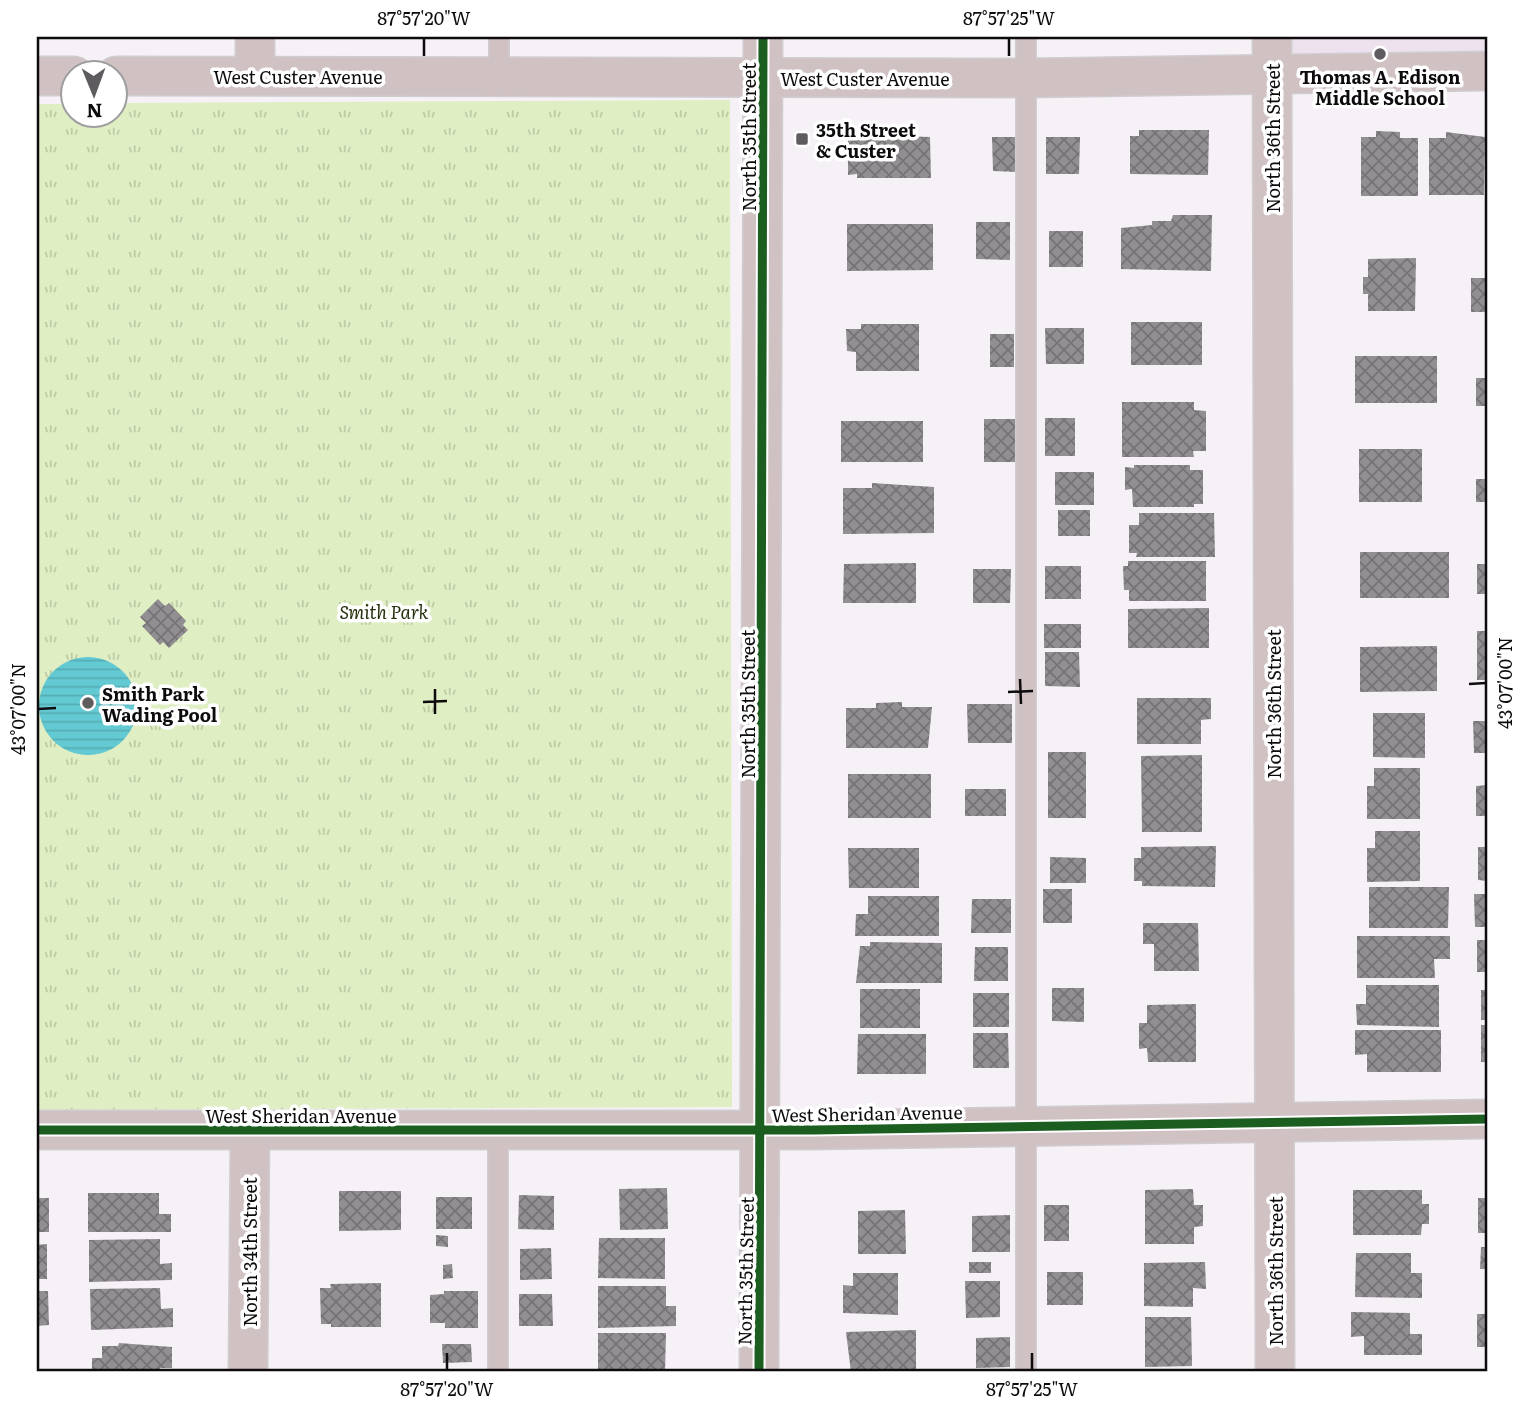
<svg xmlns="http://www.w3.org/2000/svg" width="1525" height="1409" viewBox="0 0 1525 1409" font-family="Literata,serif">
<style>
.built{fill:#ece1ed}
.grass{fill:url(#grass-tufts)}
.water{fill:url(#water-rules)}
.building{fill:url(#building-cross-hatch)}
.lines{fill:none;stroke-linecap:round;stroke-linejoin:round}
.service-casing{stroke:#d0cdd1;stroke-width:22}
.minor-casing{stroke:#d0cdd1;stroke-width:41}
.tertiary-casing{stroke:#d0cdd1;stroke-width:41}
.service{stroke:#d0c1c3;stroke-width:19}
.minor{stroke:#d0c1c3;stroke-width:38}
.tertiary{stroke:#d0c1c3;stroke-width:38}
.cycleway-casing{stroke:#fff;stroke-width:13}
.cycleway{stroke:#1b5e20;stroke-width:9}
.ticks{fill:none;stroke:#0e0b0e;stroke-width:2.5}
.poi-dot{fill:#5f5c60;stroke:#fff;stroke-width:2.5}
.labels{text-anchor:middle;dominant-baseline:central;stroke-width:7;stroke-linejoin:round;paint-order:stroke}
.street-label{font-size:18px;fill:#0e0b0e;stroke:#fff}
.poi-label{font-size:18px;font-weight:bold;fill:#0e0b0e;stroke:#fff;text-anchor:start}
.park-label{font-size:18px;font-style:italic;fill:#25310d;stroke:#fff}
.neatline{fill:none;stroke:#0e0b0e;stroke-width:2.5}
.ticks-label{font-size:18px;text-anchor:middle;fill:#0e0b0e}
</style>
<defs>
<pattern id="grass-tufts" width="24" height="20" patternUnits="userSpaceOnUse" patternTransform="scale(1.75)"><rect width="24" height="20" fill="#dfeec3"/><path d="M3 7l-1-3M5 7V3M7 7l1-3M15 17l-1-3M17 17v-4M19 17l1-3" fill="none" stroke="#becba6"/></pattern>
<pattern id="water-rules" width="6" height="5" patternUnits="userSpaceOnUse" patternTransform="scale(1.75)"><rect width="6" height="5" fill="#63cad3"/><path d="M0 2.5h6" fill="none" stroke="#55acb4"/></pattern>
<pattern id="building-cross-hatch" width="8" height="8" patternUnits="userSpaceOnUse" patternTransform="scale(1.75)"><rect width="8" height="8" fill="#928f93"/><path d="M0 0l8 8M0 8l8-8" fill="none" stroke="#767376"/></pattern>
</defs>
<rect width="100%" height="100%" fill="#f6f1f7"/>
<path class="built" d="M1272,37H1488V71L1272,75Z"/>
<path class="grass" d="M730,100L732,1107L37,1110V104H73L74,116H116V103Z"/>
<circle class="water" cx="88" cy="706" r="49"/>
<g class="building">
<path d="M1139,130H1209L1208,175L1130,174V136H1139Z"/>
<path d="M1376,131L1400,132V138H1418V196H1361V137H1376Z"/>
<path d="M1446,132L1485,137L1484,195H1429V138H1446Z"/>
<path d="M877,135L930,137L931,178H857V174L848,175V138H877Z"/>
<path d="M992,137H1016L1017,172L993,171Z"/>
<path d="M1046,137H1080L1079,174H1046Z"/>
<path d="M1173,215H1212L1211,271L1121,269V228L1152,225V221H1171Z"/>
<path d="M976,222H1010V260L976,259Z"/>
<path d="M847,224H933V270L847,271Z"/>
<rect x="1049" y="231" width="34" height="36"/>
<path d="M1416,258L1415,311H1368V294H1363V277H1368V259Z"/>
<rect x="1471" y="278" width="17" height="34"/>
<rect x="1131" y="322" width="71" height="43"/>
<path d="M861,324H919V371H856V352L847,351L846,329H861Z"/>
<path d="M1045,328H1084V364H1046Z"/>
<rect x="990" y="334" width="24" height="33"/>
<rect x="1355" y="356" width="82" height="47"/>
<rect x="1476" y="378" width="12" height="28"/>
<path d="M1122,402H1194V410L1206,411V451H1193L1194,457H1122Z"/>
<rect x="1045" y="418" width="30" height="38"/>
<rect x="984" y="419" width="31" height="43"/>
<rect x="841" y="421" width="82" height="41"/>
<rect x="1359" y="449" width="63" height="53"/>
<path d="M1134,465H1190V470H1203V504H1194V507H1133L1132,489L1125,490V467L1134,468Z"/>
<rect x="1055" y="472" width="39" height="33"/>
<rect x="1476" y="479" width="12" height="23"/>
<path d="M872,483L934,487V533L843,534V488H872Z"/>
<rect x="1058" y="510" width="32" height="26"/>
<path d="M1139,513H1214L1215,557H1136L1137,553H1129V525H1139Z"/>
<rect x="1360" y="552" width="89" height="46"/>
<path d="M1128,561H1206V601H1129V590H1124L1123,566H1128Z"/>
<path d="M916,563V603H843L844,564Z"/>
<rect x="1477" y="564" width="11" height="30"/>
<rect x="1045" y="566" width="36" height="33"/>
<path d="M973,569H1011L1010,603H973Z"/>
<path d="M158,599L165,606L169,603L186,621L183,625L188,630L169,648L163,642L160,645L142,626L146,623L140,617Z"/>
<path d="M1209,608V648H1128V609Z"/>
<rect x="1044" y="624" width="37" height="24"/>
<rect x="1477" y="631" width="11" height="49"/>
<path d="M1437,646V691L1360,692V647Z"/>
<path d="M1045,652H1079L1080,687L1045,686Z"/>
<path d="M1137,698H1211V719L1201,720V744H1137Z"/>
<path d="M902,702V707H932L928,748H846V708H876V703Z"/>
<path d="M967,704H1012V743H968Z"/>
<path d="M1373,713H1425V758L1373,757Z"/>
<path d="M1473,721H1488V753H1474Z"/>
<rect x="1048" y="752" width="38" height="66"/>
<path d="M1202,755V832H1142L1141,756Z"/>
<path d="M1374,768H1420V819H1367V786H1374Z"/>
<rect x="848" y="774" width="83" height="44"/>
<path d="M1488,785V816H1476V786Z"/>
<rect x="965" y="789" width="41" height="27"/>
<path d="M1375,831H1420V881L1367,882V848H1375Z"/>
<path d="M1216,846L1215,887L1142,886V881H1134V858H1141V847Z"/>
<path d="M1478,847H1488V881L1478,880Z"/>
<path d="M848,848H919V888H849Z"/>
<path d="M1050,857L1086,858V883H1050Z"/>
<path d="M1369,887H1449L1448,928H1369Z"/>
<rect x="1043" y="889" width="29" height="34"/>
<path d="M1474,894H1488V927H1475Z"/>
<path d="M868,896H939V936H855L856,914H868Z"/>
<path d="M972,899H1011V933H971Z"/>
<path d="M1143,923H1198L1199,971H1154V944H1143Z"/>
<path d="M1357,936H1450V959H1434L1435,978H1357Z"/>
<rect x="1477" y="940" width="11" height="32"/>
<path d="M870,942L942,943V983H856L860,946H870Z"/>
<path d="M975,947H1008V981H974Z"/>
<path d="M1366,985H1439V1027L1357,1025L1356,1004H1366Z"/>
<path d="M1052,988H1084V1022L1052,1021Z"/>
<rect x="860" y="989" width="60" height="39"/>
<rect x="1481" y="990" width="7" height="30"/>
<rect x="973" y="993" width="36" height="34"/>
<path d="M1196,1004V1062H1148L1147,1048L1139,1049V1023H1147V1005Z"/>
<rect x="1481" y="1025" width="7" height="37"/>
<path d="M1355,1030H1441V1072H1367V1054L1355,1055Z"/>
<path d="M973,1033H1008L1009,1068H973Z"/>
<path d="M858,1034H926V1074H857Z"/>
<path d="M667,1188L668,1229L620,1230L619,1189Z"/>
<path d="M1193,1189L1194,1205H1203V1226L1194,1227V1244H1145V1190Z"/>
<path d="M1353,1190H1422V1204H1429V1224H1422L1421,1235H1353Z"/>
<path d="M339,1191H401V1230L339,1231Z"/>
<path d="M88,1193H159V1214H171V1232H88Z"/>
<path d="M519,1195L554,1196V1230L518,1229Z"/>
<rect x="436" y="1197" width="36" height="32"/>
<rect x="37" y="1198" width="12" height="34"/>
<rect x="1478" y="1198" width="10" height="35"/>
<rect x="1044" y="1205" width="25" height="36"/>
<path d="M905,1210L906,1254H858V1211Z"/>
<path d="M1010,1215V1252H972V1216Z"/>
<path d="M436,1235L448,1236V1247L436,1246Z"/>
<path d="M599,1238H665V1279L598,1278Z"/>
<path d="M160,1239V1264L172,1263V1280L89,1282V1240Z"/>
<path d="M47,1244V1279H37V1245Z"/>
<path d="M1481,1247H1488V1269H1480Z"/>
<path d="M551,1248L552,1279L520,1280V1249Z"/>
<path d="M1356,1253H1411V1273H1422V1298L1355,1297Z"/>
<rect x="969" y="1262" width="22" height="11"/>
<path d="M1205,1262L1206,1289L1193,1288V1307L1144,1306V1263Z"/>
<path d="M452,1264L453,1278L443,1279V1265Z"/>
<rect x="1047" y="1272" width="36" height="33"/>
<path d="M853,1273H898V1315L843,1313V1285L853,1286Z"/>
<path d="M965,1281H1000V1317L966,1318Z"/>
<path d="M381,1283V1327H331V1324H321L320,1288H331L330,1284Z"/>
<path d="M598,1286H666V1306H676V1326L598,1328Z"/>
<path d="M160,1288L161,1309L173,1308V1327L91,1330L90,1289Z"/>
<path d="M37,1291H48L49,1325L37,1326Z"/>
<path d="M444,1291H478V1328H445V1323H430V1295L444,1294Z"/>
<path d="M519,1294H552L553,1326H519Z"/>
<path d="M1351,1312L1410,1313V1334H1422V1355H1364V1336L1351,1337Z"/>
<rect x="1477" y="1314" width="11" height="33"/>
<path d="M1145,1317H1191L1192,1366L1145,1367Z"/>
<path d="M916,1330V1372H851L846,1332Z"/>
<path d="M598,1333H666L665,1372H598Z"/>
<path d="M1010,1337V1367L976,1368V1338Z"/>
<path d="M119,1343L172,1347V1368H160V1372H92V1358H102V1346H118Z"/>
<path d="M442,1344H471L472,1362L443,1363Z"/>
</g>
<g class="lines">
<defs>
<g id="service">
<path d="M499,37V78"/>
<path d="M1026,37V1372"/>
<path d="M498,1131V1372"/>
</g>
<g id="minor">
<path d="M255,37V75"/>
<path d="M1272,37L1275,1372"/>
<path d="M37,76H74"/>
<path d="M116,76L1026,78L1488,71"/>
<path d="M37,1130H814L1488,1119"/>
<path d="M248,1372L250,1131"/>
</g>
<path id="tertiary" d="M759,1372L763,37"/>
</defs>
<use href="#service" class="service-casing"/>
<use href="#minor" class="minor-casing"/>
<use href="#tertiary" class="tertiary-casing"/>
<use href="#service" class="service"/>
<use href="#minor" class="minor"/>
<use href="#tertiary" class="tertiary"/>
<defs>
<g id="cycleway">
<path d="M37,1130H814L1488,1119"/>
<path d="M759,1372L763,37"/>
</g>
</defs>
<use href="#cycleway" class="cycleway-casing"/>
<use href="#cycleway" class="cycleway"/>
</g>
<path class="ticks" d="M424,38V56M1009,38V56M1020,679L1021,704M1469,684L1486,683M435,689V714M1008,692L1033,691M423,702L447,701M38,709L56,708M447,1353V1370M1032,1353V1370"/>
<g class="poi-dot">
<circle cx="1380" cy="54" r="7"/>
<rect x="795" y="132" width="14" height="14" rx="3.5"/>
<circle cx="88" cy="703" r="7"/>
</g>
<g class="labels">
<g class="street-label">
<text x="298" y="76">West Custer Avenue</text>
<text x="865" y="78">West Custer Avenue</text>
<text transform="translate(748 137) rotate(-90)">North 35th Street</text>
<text transform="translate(1272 138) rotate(-90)">North 36th Street</text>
<text transform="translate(747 704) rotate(-90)">North 35th Street</text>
<text transform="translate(1273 704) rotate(-90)">North 36th Street</text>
<text transform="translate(867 1113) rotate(-1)">West Sheridan Avenue</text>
<text x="301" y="1115">West Sheridan Avenue</text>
<text transform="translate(249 1252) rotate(-90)">North 34th Street</text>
<text transform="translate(745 1271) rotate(-89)">North 35th Street</text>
<text transform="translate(1275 1271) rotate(-90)">North 36th Street</text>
</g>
<g class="poi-label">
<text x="1380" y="76" text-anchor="middle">Thomas A. Edison<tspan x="1380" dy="21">Middle School</tspan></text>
<text x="816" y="129">35th Street<tspan x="816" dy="21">&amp; Custer</tspan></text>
<text x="102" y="693">Smith Park<tspan x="102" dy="21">Wading Pool</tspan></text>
</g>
<g class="park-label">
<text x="384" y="611">Smith Park</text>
</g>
</g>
<rect width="1525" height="1409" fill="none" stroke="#ffffff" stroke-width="77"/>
<g transform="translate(94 94) rotate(179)"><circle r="33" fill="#ffffff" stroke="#9f9d9f" stroke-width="2"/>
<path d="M0-5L12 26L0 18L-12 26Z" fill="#5f5c60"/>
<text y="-10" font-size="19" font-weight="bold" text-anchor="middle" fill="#0e0b0e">N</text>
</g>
<rect x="38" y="38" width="1448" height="1332" class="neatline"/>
<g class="ticks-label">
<text x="424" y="25">87°57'20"W</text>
<text x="1009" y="25">87°57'25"W</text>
<text transform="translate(1506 683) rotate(-90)" y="6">43°07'00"N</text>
<text transform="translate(19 709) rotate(-90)" y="6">43°07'00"N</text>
<text x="447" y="1396">87°57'20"W</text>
<text x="1032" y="1396">87°57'25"W</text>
</g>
</svg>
